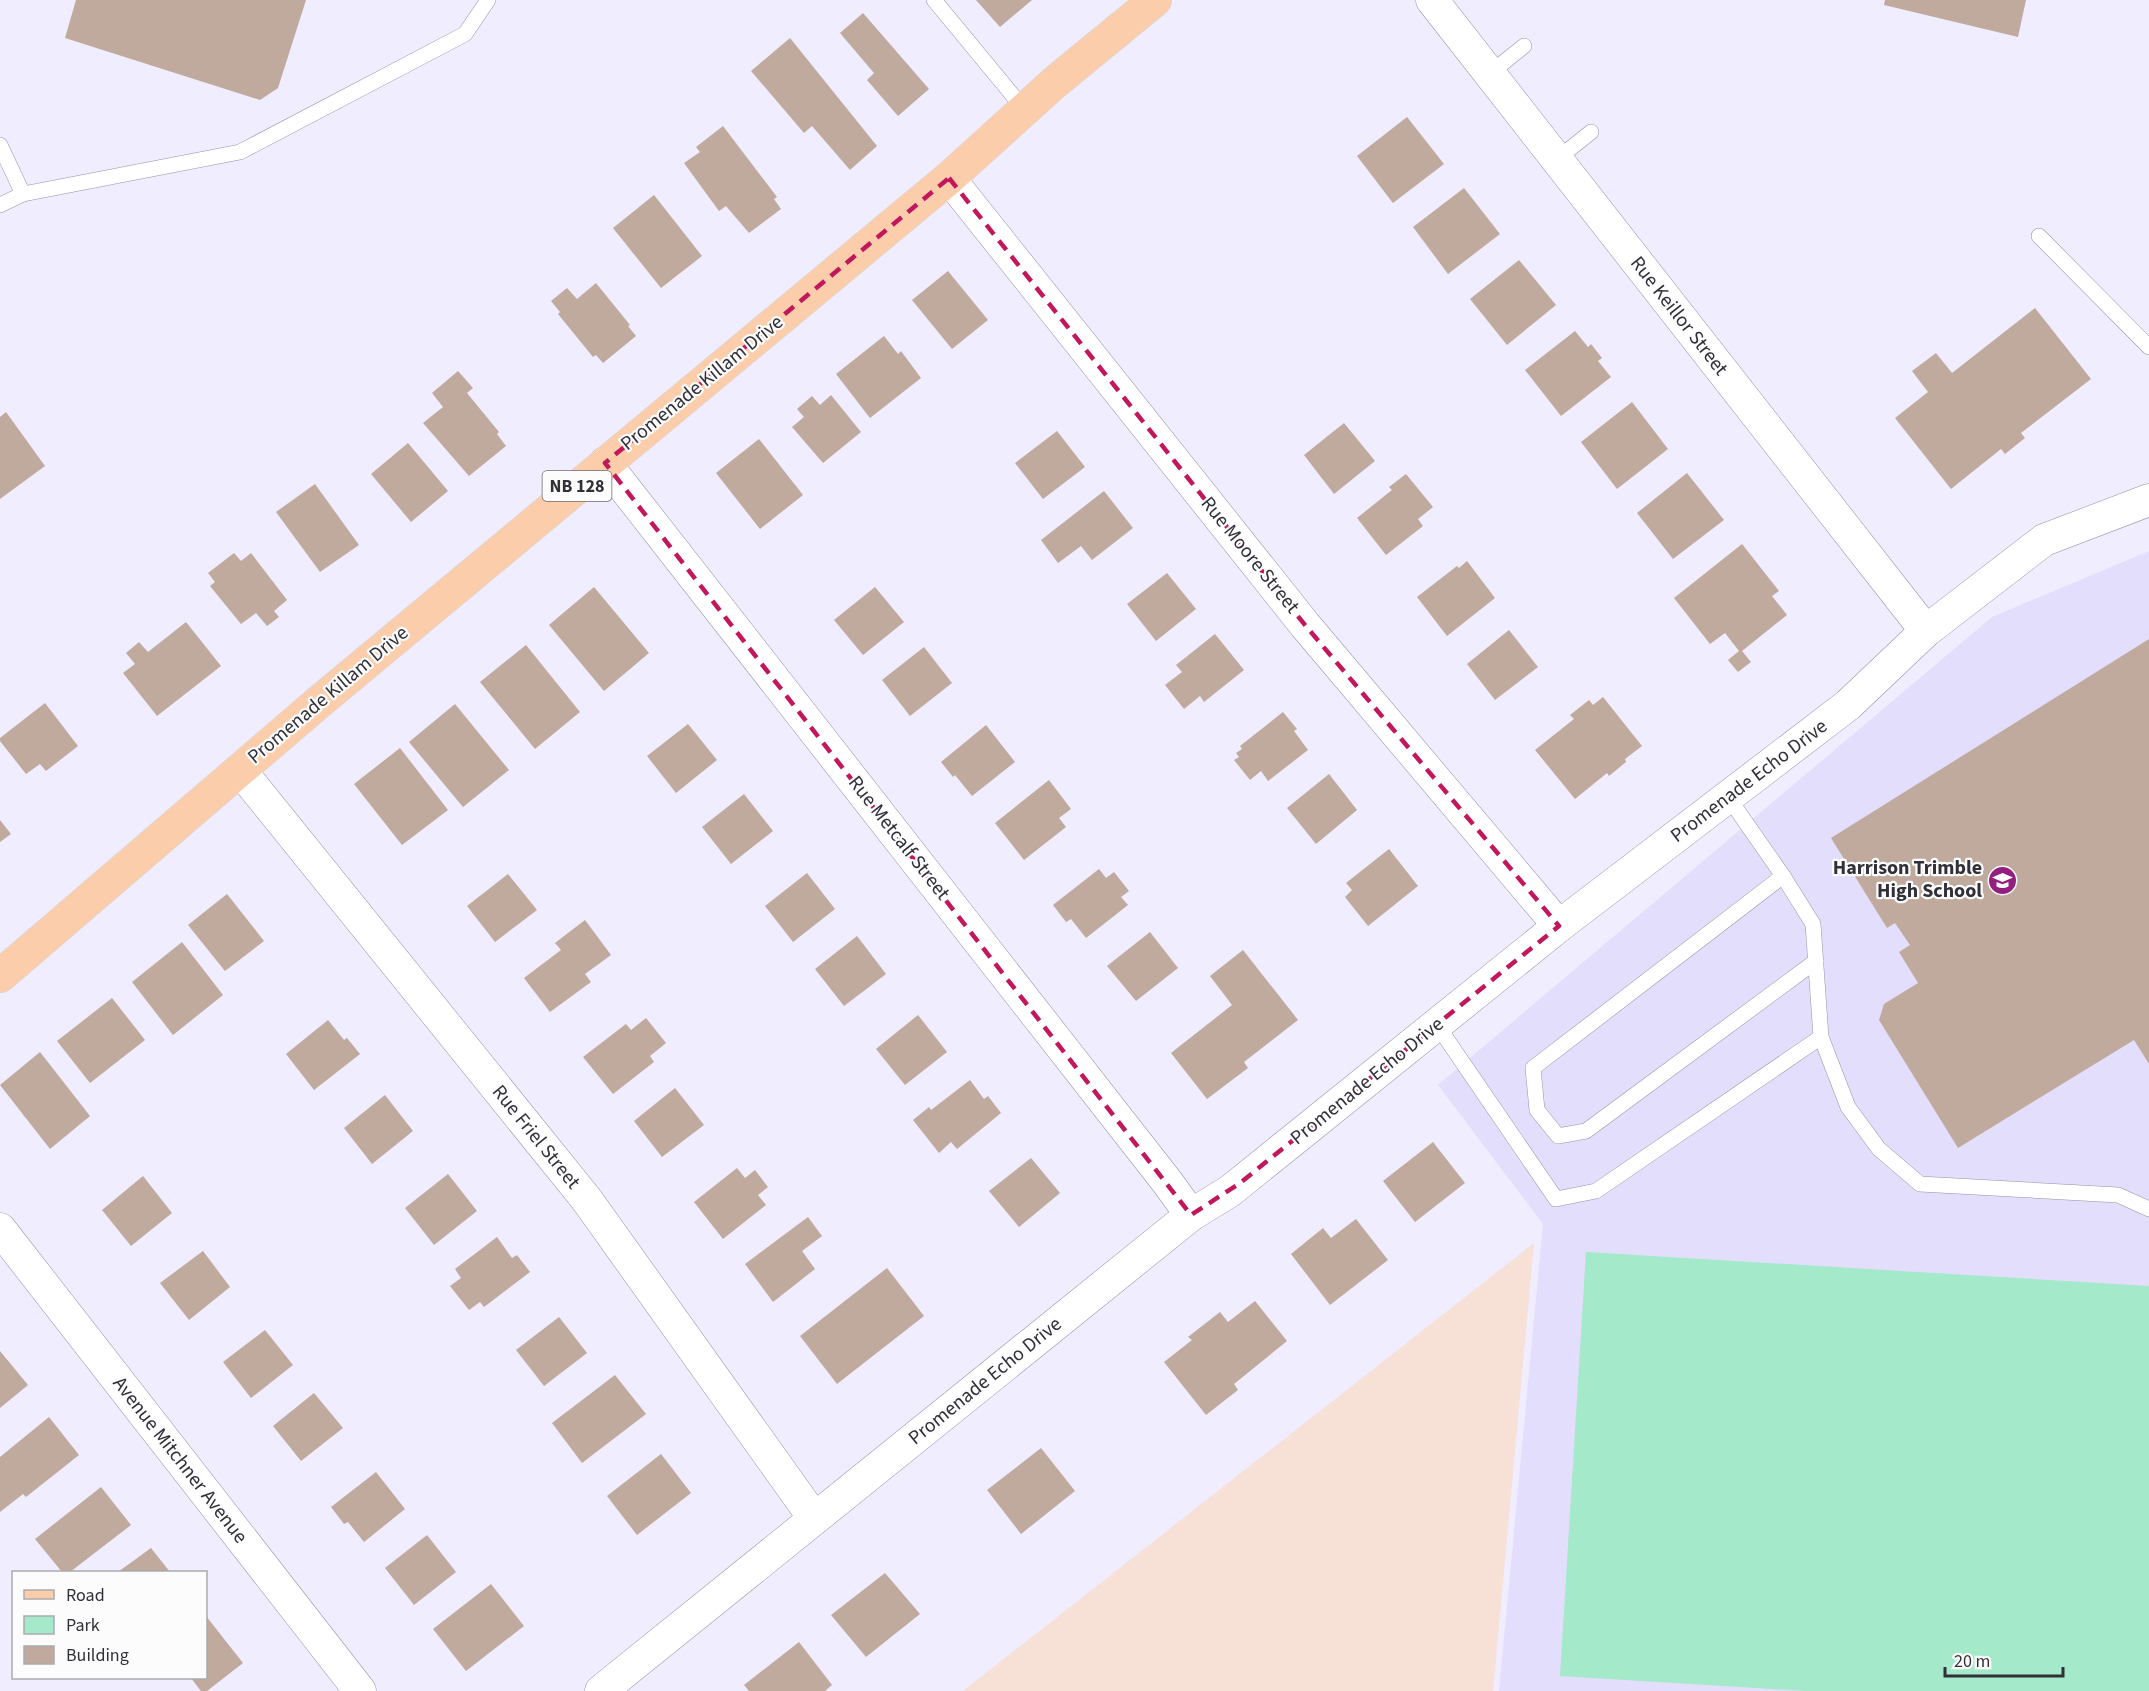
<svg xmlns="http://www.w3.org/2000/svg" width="2149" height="1691" viewBox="0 0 2149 1691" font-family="'Source Sans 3',sans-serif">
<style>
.built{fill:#e2defc}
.industrial{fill:#f7e0d5}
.green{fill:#a4e9c9}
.building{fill:#bfaa9d}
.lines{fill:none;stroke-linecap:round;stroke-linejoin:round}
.lane-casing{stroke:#9592a6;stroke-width:16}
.street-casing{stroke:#9592a6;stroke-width:33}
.primary-casing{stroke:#d6d6d7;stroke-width:34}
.lane{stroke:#fff;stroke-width:15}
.street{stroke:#fff;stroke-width:32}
.primary{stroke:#fbcdab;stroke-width:33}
.marked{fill:none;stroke:#c2185b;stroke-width:4.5;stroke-dasharray:12 8;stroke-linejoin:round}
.labels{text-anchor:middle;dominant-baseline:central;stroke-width:4.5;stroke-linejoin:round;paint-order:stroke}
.shield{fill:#fcfcfc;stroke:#6e6d73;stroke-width:1.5}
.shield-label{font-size:18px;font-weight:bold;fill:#313038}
.street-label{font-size:20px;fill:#313038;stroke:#fcfcfc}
.poi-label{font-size:20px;font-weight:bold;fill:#313038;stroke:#fcfcfc;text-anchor:end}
</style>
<rect width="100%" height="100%" fill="#efedff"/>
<path class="built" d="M2149,551V1691H1499L1543,1224L1438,1085L1992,617Z"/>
<path class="industrial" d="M1534,1243L1493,1691H963Z"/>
<path class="green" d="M1586,1252L2149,1286V1691H1806L1560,1676Z"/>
<g class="building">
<path d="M76,0H306L278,88L260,100L65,38Z"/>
<path d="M976,0H1032L1000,27Z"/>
<path d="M1885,0H2026L2018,37L1884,5Z"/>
<path d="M863,13L929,89L898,116L867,80L874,73L840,33Z"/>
<path d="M790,38L877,146L850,170L812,126L804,133L751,71Z"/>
<path d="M1407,117L1444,164L1393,203L1357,156Z"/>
<path d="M723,126L777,197L774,199L781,209L749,233L726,206L719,211L684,163L700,152L696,147Z"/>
<path d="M1464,188L1500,234L1448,274L1413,227Z"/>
<path d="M654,195L702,256L661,288L613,228Z"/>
<path d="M1519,260L1556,305L1507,345L1470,299Z"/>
<path d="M948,271L988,320L952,349L912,300Z"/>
<path d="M596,283L630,325L628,326L636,336L603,363L596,355L593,357L558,314L560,312L551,301L567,288L577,299Z"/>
<path d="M2035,308L2091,379L2021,433L2025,438L2005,454L2001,449L1951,489L1895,418L1928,392L1912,371L1936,353L1952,373Z"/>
<path d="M1575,331L1588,347L1591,344L1602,358L1598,361L1611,377L1561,416L1525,370Z"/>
<path d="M884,336L898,354L901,351L921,378L870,418L836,374Z"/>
<path d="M458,371L473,388L467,393L499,432L497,434L506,446L469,476L423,423L443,407L432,393Z"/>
<path d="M831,395L861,432L823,463L792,427L804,417L797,409L812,396L820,405Z"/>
<path d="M1632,402L1668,449L1617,489L1581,442Z"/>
<path d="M6,412L45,466L0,499V417Z"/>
<path d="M1344,423L1375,461L1334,494L1304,455Z"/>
<path d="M1057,431L1085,467L1043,499L1015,463Z"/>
<path d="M759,439L803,495L760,529L716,473Z"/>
<path d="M408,443L448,491L411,522L371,474Z"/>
<path d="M1687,473L1724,520L1673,559L1637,513Z"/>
<path d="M1406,474L1433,507L1418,519L1423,526L1386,555L1357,518L1392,490L1389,487Z"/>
<path d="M315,484L359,545L320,572L276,512Z"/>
<path d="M1104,491L1133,528L1092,560L1081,546L1058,563L1041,540Z"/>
<path d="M1742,544L1779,591L1772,596L1787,615L1742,651L1751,662L1738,672L1728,660L1739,651L1725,633L1710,644L1674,598Z"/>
<path d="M234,553L241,561L251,553L287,600L274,611L279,617L267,626L256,613L241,624L210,586L215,582L208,573Z"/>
<path d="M1467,561L1495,598L1447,636L1417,597L1457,566L1459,568Z"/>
<path d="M1167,573L1196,609L1156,641L1127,604Z"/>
<path d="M594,587L649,653L604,691L549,625Z"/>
<path d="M875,587L904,622L863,655L834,620Z"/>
<path d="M186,622L221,666L157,716L123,673L135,664L126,653L139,642L148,652Z"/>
<path d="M1509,630L1538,667L1495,700L1467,664Z"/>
<path d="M1215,634L1244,670L1204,702L1200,696L1184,709L1165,685L1182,672L1176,665Z"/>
<path d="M2149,639V1064L2134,1040L1958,1148L1879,1020L1884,1004L1918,983L1899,952L1910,945L1895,923L1887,928L1831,838Z"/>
<path d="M526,645L580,712L535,749L480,682Z"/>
<path d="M924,647L952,683L910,716L882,680Z"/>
<path d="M1603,697L1642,746L1625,759L1626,762L1609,776L1607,773L1575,799L1535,750L1574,719L1570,715L1589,700L1593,705Z"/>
<path d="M45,703L78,746L46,771L40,764L26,774L0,741V738Z"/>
<path d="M455,704L509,770L463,807L409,742Z"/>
<path d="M1283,712L1297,729L1294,731L1308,750L1268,781L1261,771L1250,780L1234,760L1239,757L1236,753L1242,749L1240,746Z"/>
<path d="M688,724L717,760L676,793L647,756Z"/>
<path d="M986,725L1015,762L972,796L955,775L953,777L941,762Z"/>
<path d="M400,748L448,810L402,845L354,784Z"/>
<path d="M1329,774L1357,810L1316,844L1287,808Z"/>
<path d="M1049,780L1071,809L1059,818L1066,827L1024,860L995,823Z"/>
<path d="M744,794L773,831L731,864L702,827Z"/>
<path d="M0,820L11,834L0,842Z"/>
<path d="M1389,849L1418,886L1368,926L1345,897L1352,890L1346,883Z"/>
<path d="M1099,869L1106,878L1114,872L1129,891L1121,897L1128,905L1086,938L1071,919L1066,922L1053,905Z"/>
<path d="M807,873L835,909L793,942L765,906Z"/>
<path d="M508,874L537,910L495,942L467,906Z"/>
<path d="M227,894L264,941L225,971L188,925Z"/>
<path d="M585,920L611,955L585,974L591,982L550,1012L524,978L561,950L555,943Z"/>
<path d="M1150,932L1178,968L1136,1001L1107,966Z"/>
<path d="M857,936L886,974L844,1006L815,969Z"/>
<path d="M182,942L223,995L173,1035L132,982Z"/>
<path d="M1243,950L1298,1020L1244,1062L1248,1068L1207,1099L1171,1053L1232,1005L1210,976Z"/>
<path d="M112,998L145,1040L90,1083L57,1041Z"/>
<path d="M918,1015L947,1052L905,1085L876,1049Z"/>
<path d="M646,1018L666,1043L650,1056L654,1062L613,1094L583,1057L626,1024L631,1030Z"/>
<path d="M328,1020L344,1040L347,1038L360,1054L314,1090L286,1054Z"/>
<path d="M40,1052L90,1116L50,1149L0,1085Z"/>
<path d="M970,1080L984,1099L988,1096L1001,1113L957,1149L951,1142L939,1153L913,1120L929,1107L931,1110Z"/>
<path d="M675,1088L704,1125L662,1157L634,1121Z"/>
<path d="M385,1095L413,1131L372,1164L344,1128Z"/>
<path d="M1433,1142L1465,1183L1415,1222L1383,1181Z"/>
<path d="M1031,1158L1060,1193L1019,1227L989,1191Z"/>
<path d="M737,1168L745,1178L755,1170L768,1187L758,1195L766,1205L723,1239L694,1202Z"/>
<path d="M448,1174L477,1211L434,1245L405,1208Z"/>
<path d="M143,1176L172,1213L131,1246L102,1210Z"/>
<path d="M808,1217L822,1236L802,1251L815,1269L773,1302L745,1264Z"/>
<path d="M1356,1219L1388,1260L1330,1305L1291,1254L1323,1228L1331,1238Z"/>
<path d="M497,1237L512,1258L517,1255L530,1272L484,1307L480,1302L469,1310L450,1286L461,1278L455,1269Z"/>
<path d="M203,1251L230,1287L189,1320L160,1283Z"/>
<path d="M887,1268L924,1316L837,1384L800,1336Z"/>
<path d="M1255,1301L1287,1341L1234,1384L1238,1390L1206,1415L1164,1362L1192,1340L1188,1337L1220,1312L1228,1322Z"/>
<path d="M559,1317L587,1353L544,1386L516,1350Z"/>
<path d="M265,1330L293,1365L251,1398L223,1362Z"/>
<path d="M0,1351L28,1385L0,1408Z"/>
<path d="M615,1375L646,1414L582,1463L552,1423Z"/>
<path d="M314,1393L343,1428L301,1461L273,1426Z"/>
<path d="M49,1417L79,1455L26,1497L23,1494L0,1512V1457Z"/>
<path d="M1041,1448L1075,1491L1021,1534L987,1490Z"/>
<path d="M661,1454L691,1493L637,1535L607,1496Z"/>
<path d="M376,1472L405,1509L364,1542L348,1522L344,1524L331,1507Z"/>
<path d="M101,1487L131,1525L70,1572H62L35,1539Z"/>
<path d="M427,1535L456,1572L414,1605L385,1568Z"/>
<path d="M151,1548L170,1572H118Z"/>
<path d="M885,1573L920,1614L866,1657L831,1615Z"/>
<path d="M491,1584L524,1626L466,1671L433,1629Z"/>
<path d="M206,1616L243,1663L207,1691H201L191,1678H206Z"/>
<path d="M799,1642L832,1685L825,1691H749L744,1685Z"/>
</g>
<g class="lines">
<defs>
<g id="lane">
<path d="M934,0L1024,109"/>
<path d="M1489,74L1524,46"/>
<path d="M0,145L23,194L0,205"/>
<path d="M1556,160L1591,132"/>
<path d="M23,194L240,152L465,34L488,0"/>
<path d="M2039,236L2149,347"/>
<path d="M1728,797L1783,876L1813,924L1821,1037L1848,1107L1879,1149L1920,1184L2118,1195L2149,1209"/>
<path d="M1783,876L1533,1068L1537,1110L1558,1136L1586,1131L1816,961"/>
<path d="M1437,1025L1556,1199L1596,1191L1821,1037"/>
</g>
<g id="street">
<path d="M1432,0L1926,631"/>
<path d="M949,178L1305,625L1559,926"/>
<path d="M605,463L1168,1183L1191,1215"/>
<path d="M240,770L587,1200L814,1518"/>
<path d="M0,1229L360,1691"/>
<path d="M601,1691L1191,1215L1230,1191L1559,926L1848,705L1926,631L2044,540L2149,500"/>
</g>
<path id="primary" d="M0,976L319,702L949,178L1054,83L1155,0"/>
</defs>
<use href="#lane" class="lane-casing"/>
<use href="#street" class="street-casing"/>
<use href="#primary" class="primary-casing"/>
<use href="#lane" class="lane"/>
<use href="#street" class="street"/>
<use href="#primary" class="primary"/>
</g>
<path class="marked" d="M949,178L1305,625L1559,926L1240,1183L1191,1215L605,463Z"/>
<defs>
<symbol id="school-disc" viewBox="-11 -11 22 22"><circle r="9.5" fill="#932080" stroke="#fcfcfc"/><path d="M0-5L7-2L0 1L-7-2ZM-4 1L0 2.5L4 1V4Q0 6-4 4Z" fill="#fff"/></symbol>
</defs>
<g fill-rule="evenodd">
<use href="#school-disc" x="1986" y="864" width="33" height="33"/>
</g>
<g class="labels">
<rect class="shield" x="542.5" y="471" width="69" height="30" rx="4.5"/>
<g class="shield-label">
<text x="577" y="486">NB 128</text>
</g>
<g class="street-label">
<text transform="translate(1679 316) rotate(52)">Rue Keillor Street</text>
<text transform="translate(702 383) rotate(-39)">Promenade Killam Drive</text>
<text transform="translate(1250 555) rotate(51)">Rue Moore Street</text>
<text transform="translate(328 695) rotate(-40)">Promenade Killam Drive</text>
<text transform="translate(1749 781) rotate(-37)">Promenade Echo Drive</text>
<text transform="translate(899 838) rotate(52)">Rue Metcalf Street</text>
<text transform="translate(1367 1081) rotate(-39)">Promenade Echo Drive</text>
<text transform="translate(536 1137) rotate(51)">Rue Friel Street</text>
<text transform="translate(985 1381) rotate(-39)">Promenade Echo Drive</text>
<text transform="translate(180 1460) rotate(52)">Avenue Mitchner Avenue</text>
</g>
<g class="poi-label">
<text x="1982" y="868">Harrison Trimble<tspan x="1982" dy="23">High School</tspan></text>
</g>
</g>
<rect x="12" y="1571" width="195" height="108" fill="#fcfcfc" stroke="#abaaae" stroke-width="1.5"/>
<rect x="24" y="1590" width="30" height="9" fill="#fbcdab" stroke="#abaaae" stroke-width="1.5"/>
<text x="66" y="1601" font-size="18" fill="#313038">Road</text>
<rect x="24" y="1616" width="30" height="18" fill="#a4e9c9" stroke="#abaaae" stroke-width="1.5"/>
<text x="66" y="1631" font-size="18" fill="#313038">Park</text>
<rect x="24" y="1646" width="30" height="18" fill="#bfaa9d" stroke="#abaaae" stroke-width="1.5"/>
<text x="66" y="1661" font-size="18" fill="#313038">Building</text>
<path d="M1945 1667v9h118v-9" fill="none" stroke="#313038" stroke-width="3"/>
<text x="1954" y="1667" font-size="18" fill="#313038" stroke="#fcfcfc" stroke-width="4.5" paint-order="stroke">20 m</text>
</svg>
